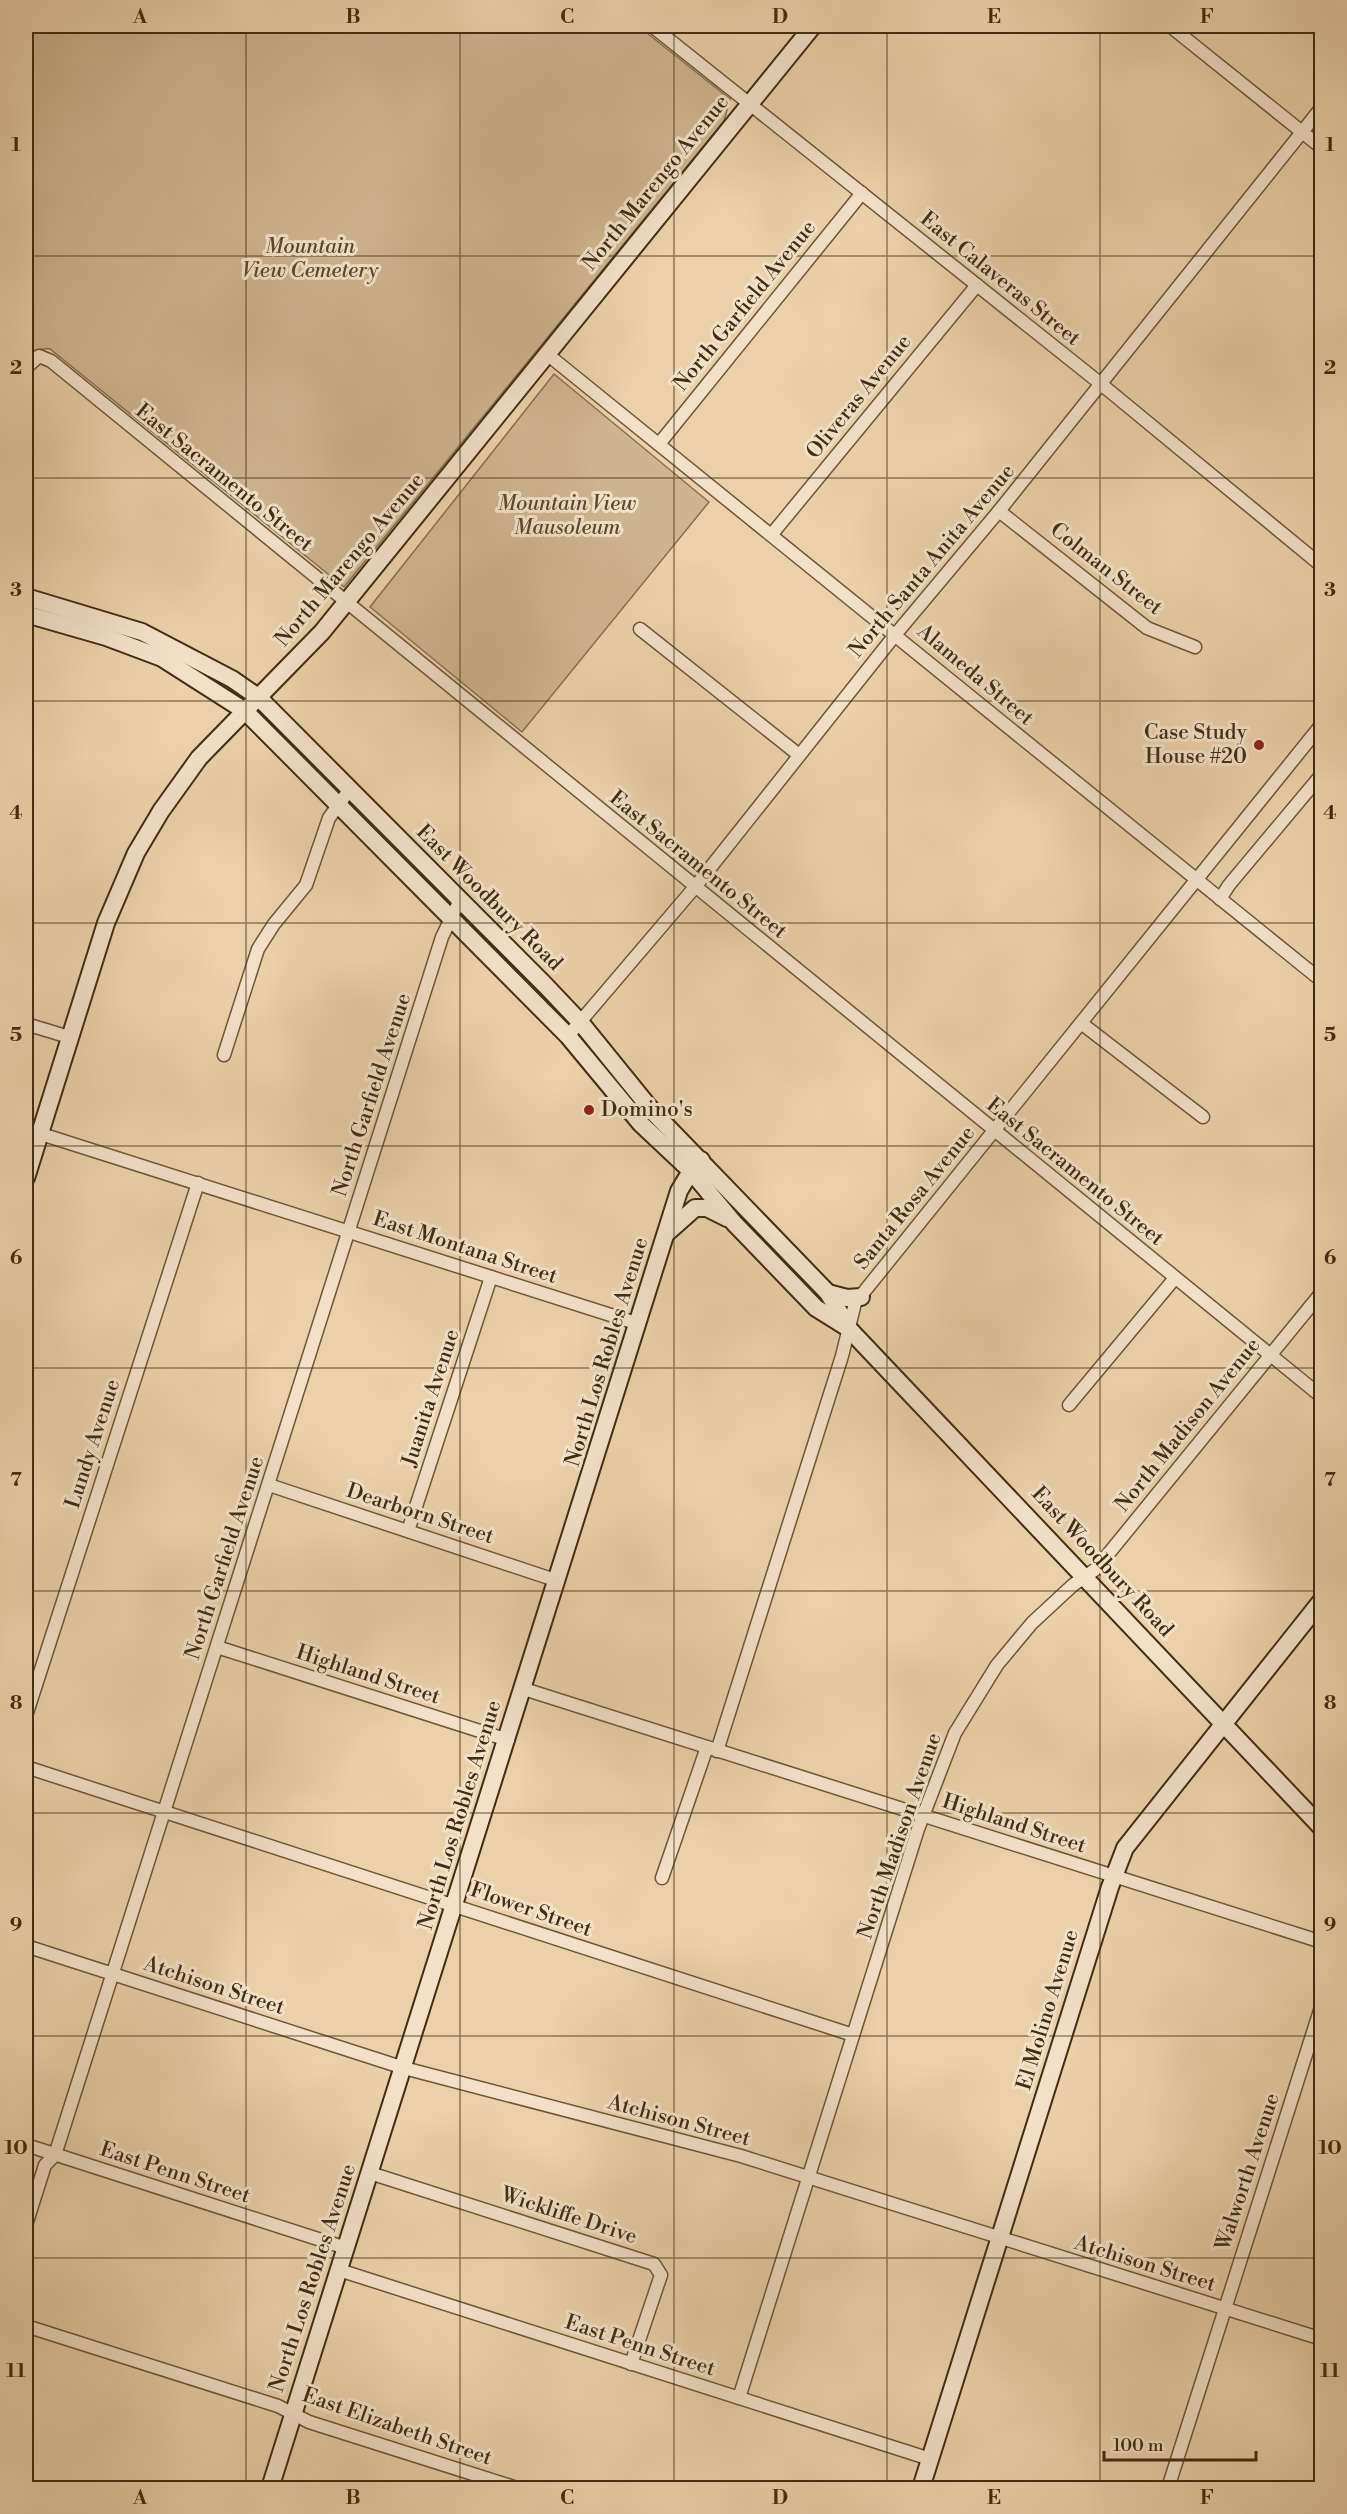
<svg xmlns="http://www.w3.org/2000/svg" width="1347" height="2514" viewBox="0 0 1347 2514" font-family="'Libre Bodoni',serif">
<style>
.green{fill:#ceb48f;stroke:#887050;stroke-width:1.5}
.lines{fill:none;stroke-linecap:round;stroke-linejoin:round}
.street-casing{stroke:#6c5637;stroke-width:15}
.secondary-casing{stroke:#412d11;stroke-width:20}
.street{stroke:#f2e0c7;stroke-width:12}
.secondary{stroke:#f2e0c7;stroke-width:16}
.grid{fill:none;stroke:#412d11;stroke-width:1.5;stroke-opacity:0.55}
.poi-dot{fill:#8f2418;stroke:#f2e0c7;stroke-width:2}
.labels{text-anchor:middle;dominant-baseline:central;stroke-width:6;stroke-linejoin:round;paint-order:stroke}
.street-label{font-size:21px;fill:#412d11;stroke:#f2e0c7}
.park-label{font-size:21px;font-style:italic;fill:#5d482a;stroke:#f2e0c7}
.poi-label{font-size:21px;fill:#412d11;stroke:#f2e0c7;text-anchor:end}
.neatline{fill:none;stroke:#412d11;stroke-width:2}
.grid-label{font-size:20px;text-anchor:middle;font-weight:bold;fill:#412d11}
</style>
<rect width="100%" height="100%" fill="#ebd0a9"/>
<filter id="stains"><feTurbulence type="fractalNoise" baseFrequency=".00333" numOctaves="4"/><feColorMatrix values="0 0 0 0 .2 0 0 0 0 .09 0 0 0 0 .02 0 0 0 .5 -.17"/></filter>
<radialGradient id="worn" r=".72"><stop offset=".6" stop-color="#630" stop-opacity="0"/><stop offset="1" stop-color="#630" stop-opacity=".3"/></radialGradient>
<g class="green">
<path d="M26,26H638L730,99L724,121L344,587L50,349C37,348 33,352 26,361Z"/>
<path d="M554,374L709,502L522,732L370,607Z"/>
</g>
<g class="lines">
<defs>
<g id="street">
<path d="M652,26L1101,384L1322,566"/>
<path d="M1170,26L1322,148"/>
<path d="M547,354L1322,981"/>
<path d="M26,368L39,356L51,361L1322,1397"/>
<path d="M659,444L862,193"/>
<path d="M999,511L1147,628L1195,647"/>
<path d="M772,534L977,285"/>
<path d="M640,629L799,755"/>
<path d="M1220,899L1229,885L1322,774"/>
<path d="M1081,1023L1203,1117"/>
<path d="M26,1024L69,1037"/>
<path d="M568,1036L695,887L895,635L999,511L1322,107"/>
<path d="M224,1055L258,949L274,924L306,885L329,818L350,789"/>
<path d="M38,1133L639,1324"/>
<path d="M1069,1405L1175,1278"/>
<path d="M269,1485L558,1581"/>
<path d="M408,1531L491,1277"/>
<path d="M217,1647L508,1740"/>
<path d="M524,1689L1322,1942"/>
<path d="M26,1716L198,1183"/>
<path d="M717,1751L842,1356L855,1303L1322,724"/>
<path d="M26,1767L853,2035"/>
<path d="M662,1878L707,1747"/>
<path d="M26,1946L404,2068L741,2156L1322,2339"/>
<path d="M26,2145L346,2248"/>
<path d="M370,2173L654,2264L661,2275L631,2364"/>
<path d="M26,2225L45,2165L55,2155L442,937L459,902"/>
<path d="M339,2270L930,2459"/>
<path d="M26,2326L278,2406L309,2422L517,2488"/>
<path d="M739,2398L918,1829L955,1733L997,1665L1032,1623L1073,1585L1096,1569L1322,1292"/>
<path d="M1168,2488L1322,2004"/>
</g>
<g id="secondary">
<path d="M26,597L142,632L232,679L258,697L546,986L581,1023L654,1113L828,1293L847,1325"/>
<path d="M26,614L106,637L162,658L245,711L568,1036L641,1124L691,1171L734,1223L816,1308L848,1328L1322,1828"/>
<path d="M26,1178L106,923L136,853L161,811L199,758L322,632L813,26"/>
<path d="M668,1232L695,1208H707L727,1218"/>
<path d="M828,1293L847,1298L861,1297"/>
<path d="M270,2488L679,1191L691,1171L701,1160"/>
<path d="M921,2488L1110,1887L1125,1848L1322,1600"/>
</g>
</defs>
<use href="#street" class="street-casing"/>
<use href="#secondary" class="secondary-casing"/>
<use href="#street" class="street"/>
<use href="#secondary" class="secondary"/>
</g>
<path class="grid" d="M246,26V2488M460,26V2488M674,26V2488M887,26V2488M1100,26V2488M26,256H1322M26,478H1322M26,701H1322M26,923H1322M26,1146H1322M26,1368H1322M26,1591H1322M26,1813H1322M26,2036H1322M26,2258H1322"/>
<g class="poi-dot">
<circle cx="1259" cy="745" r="6"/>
<circle cx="589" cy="1110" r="6"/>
</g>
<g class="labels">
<g class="street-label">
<text transform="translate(656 183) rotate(-51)">North Marengo Avenue</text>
<text transform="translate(1000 279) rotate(39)">East Calaveras Street</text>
<text transform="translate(745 306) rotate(-51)">North Garfield Avenue</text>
<text transform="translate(859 397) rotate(-51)">Oliveras Avenue</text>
<text transform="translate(224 478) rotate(39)">East Sacramento Street</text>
<text transform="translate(350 560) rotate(-50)">North Marengo Avenue</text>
<text transform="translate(932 561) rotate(-50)">North Santa Anita Avenue</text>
<text transform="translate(1106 569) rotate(38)">Colman Street</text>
<text transform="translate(975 675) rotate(40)">Alameda Street</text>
<text transform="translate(698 865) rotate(39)">East Sacramento Street</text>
<text transform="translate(489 898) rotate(45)">East Woodbury Road</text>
<text transform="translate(372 1095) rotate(-72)">North Garfield Avenue</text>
<text transform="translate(1075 1172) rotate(39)">East Sacramento Street</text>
<text transform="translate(915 1198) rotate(-51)">Santa Rosa Avenue</text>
<text transform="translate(465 1248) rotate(18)">East Montana Street</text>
<text transform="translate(607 1352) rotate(-73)">North Los Robles Avenue</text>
<text transform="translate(431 1398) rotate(-72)">Juanita Avenue</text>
<text transform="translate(1188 1425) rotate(-51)">North Madison Avenue</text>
<text transform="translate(93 1444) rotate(-72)">Lundy Avenue</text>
<text transform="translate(420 1514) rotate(18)">Dearborn Street</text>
<text transform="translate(225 1558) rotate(-72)">North Garfield Avenue</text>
<text transform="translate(1102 1562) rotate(47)">East Woodbury Road</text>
<text transform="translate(368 1675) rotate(18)">Highland Street</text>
<text transform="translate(460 1815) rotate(-73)">North Los Robles Avenue</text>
<text transform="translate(1014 1824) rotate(18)">Highland Street</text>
<text transform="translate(900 1836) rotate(-71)">North Madison Avenue</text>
<text transform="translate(531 1910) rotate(19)">Flower Street</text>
<text transform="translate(214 1986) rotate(18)">Atchison Street</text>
<text transform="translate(1048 2010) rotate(-73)">El Molino Avenue</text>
<text transform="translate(679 2121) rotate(15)">Atchison Street</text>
<text transform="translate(1248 2172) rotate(-72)">Walworth Avenue</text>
<text transform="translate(175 2173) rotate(18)">East Penn Street</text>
<text transform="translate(569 2216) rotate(18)">Wickliffe Drive</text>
<text transform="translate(1145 2264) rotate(17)">Atchison Street</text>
<text transform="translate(313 2278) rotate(-72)">North Los Robles Avenue</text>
<text transform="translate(640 2346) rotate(18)">East Penn Street</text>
<text transform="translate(397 2427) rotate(19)">East Elizabeth Street</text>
</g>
<g class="park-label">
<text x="310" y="247">Mountain<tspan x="310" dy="24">View Cemetery</tspan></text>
<text x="567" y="504">Mountain View<tspan x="567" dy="24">Mausoleum</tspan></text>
</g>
<g class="poi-label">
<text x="1247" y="733">Case Study<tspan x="1247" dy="24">House #20</tspan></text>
<text x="601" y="1110" text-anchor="start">Domino's</text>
</g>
</g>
<rect width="1347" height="2514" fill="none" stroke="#ebd0a9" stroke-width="66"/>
<path d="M1104 2451v9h152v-9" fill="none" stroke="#412d11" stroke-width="3"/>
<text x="1113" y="2451" font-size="18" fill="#412d11" stroke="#f2e0c7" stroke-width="4.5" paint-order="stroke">100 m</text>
<rect x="33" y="33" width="1281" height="2448" class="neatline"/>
<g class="grid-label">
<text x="140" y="23">A</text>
<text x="353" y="23">B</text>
<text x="567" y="23">C</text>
<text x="780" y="23">D</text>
<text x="994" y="23">E</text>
<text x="1207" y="23">F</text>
<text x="16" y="151">1</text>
<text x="1330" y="151">1</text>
<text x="16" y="374">2</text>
<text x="1330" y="374">2</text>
<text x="16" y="596">3</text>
<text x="1330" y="596">3</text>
<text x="16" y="819">4</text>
<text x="1330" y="819">4</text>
<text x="16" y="1041">5</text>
<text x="1330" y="1041">5</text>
<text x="16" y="1264">6</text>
<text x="1330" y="1264">6</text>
<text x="16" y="1486">7</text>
<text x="1330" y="1486">7</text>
<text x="16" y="1709">8</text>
<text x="1330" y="1709">8</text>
<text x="16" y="1931">9</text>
<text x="1330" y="1931">9</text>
<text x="16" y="2154">10</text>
<text x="1330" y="2154">10</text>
<text x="16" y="2377">11</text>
<text x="1330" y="2377">11</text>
<text x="140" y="2504">A</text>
<text x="353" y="2504">B</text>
<text x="567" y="2504">C</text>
<text x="780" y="2504">D</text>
<text x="994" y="2504">E</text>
<text x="1207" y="2504">F</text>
</g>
<rect width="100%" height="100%" filter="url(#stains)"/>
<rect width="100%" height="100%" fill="url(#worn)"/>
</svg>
